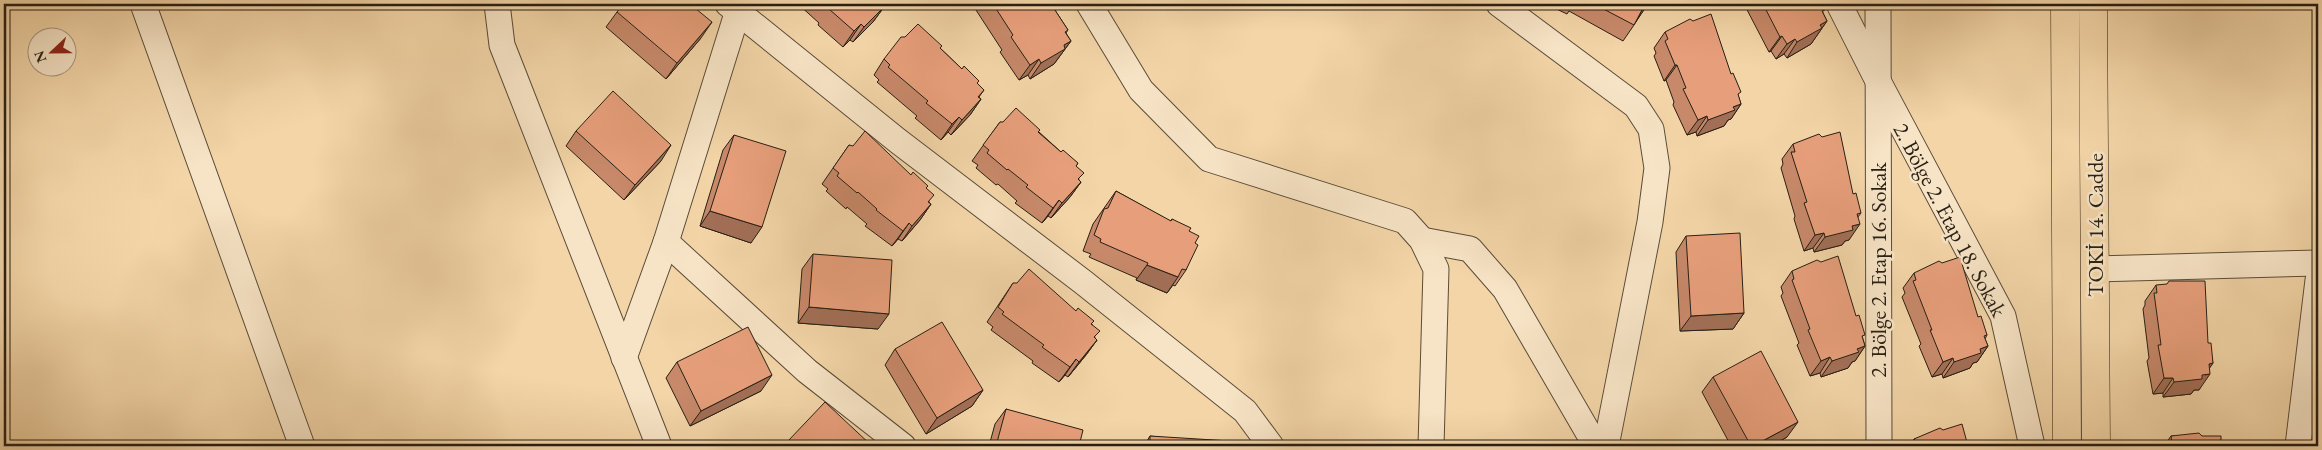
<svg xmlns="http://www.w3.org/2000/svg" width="2322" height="450" viewBox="0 0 2322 450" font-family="'EB Garamond',serif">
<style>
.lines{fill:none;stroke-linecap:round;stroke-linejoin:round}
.minor-casing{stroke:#5a4c39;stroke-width:27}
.major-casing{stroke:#271f14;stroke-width:29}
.minor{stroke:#f7e4c6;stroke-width:25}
.major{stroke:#f3d5a7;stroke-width:28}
.wall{fill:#c7896a;stroke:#271f14}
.shaded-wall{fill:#a26f56;stroke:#271f14}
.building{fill:#e79f7b;stroke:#271f14}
.labels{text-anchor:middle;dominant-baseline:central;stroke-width:5;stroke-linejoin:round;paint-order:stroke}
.street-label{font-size:22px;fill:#271f14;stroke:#f7e4c6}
</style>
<rect width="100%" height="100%" fill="#f3d5a7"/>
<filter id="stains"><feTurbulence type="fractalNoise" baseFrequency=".004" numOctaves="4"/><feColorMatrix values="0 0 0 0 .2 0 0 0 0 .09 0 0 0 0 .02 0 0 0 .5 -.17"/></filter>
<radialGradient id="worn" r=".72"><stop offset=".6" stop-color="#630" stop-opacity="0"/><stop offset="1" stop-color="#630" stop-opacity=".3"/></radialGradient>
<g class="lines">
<defs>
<g id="minor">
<path d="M143,4L302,446"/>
<path d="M497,4L502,45L659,446"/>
<path d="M728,4L898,141L1083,282L1245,411L1271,446"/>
<path d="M1089,4L1141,90L1209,159L1405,221L1422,240L1436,269L1431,446"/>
<path d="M1499,4L1636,106L1651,129L1657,168L1650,222L1606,446"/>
<path d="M1839,4L1878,81L2003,316L2032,446"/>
<path d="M1878,4L1879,446"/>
<path d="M1422,240L1470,249L1505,289L1596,446"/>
<path d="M666,242L807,371L903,446"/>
<path d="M2095,269L2318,263"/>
<path d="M624,358L666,242L740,4"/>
<path d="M2298,446L2318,280"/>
</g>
<g id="major">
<path d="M2065,4L2067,446"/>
<path d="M2093,4L2096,446"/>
</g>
</defs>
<use href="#minor" class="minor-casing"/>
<use href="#major" class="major-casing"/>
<use href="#minor" class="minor"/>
<use href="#major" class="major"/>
</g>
<g class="wall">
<path d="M798,4H883L882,5L884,7L873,22L853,42L850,40L843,47L818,25L819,23Z"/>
<path d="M976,4H1051L1068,30L1066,33L1071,41L1054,64L1030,79L1028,75L1019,80L1000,52L1002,50L974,7Z"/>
<path d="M1549,4H1647L1634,25L1623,41L1569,11L1567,14L1548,5Z"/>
<path d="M1744,4H1822L1823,13L1827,21L1811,44L1787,58L1784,54L1776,59L1771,51L1769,52Z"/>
<path d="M617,12L701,38L666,79L606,27Z"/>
<path d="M1665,32L1731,74L1741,104L1731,119L1728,120L1724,126L1697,136L1696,132L1687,135L1673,105L1674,102L1666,80L1664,81L1654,56L1656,53L1654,48Z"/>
<path d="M942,46L940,48L984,90L979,97L981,99L970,115L951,135L948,132L941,140L915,118L917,116L877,82L879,80L874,75L884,59Z"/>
<path d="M1000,122L1039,132L1061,152L1078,163L1076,166L1079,180L1081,182L1070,197L1051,218L1048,216L1042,223L1015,203L1017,201L998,184L996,185L976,168L978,165L972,161Z"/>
<path d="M576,131L661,161L624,200L566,146Z"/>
<path d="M734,135L751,243L700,226L723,150Z"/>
<path d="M1793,144L1861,213L1858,217L1849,240L1845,241L1842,245L1814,252L1813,248L1804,251L1794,219L1795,216L1781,168L1783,164L1782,159Z"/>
<path d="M849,145L911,175L926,189L929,202L931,204L920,220L902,241L898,239L892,246L865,226L867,224L847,207L846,209L826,191L828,189L822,184Z"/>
<path d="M1116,191L1170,221L1172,219L1189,231L1195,243L1186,270L1175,286L1173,285L1167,293L1136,280L1137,278L1089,257L1091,254L1083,251L1093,224Z"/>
<path d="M1686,236L1744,313L1733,329L1680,331L1676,252Z"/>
<path d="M813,254L878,329L798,323L802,269Z"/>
<path d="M1792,271L1856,316L1865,346L1855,361L1852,362L1848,368L1821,377L1820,373L1810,376L1797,345L1799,343L1781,296L1783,293L1781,287Z"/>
<path d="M1914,273L1978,317L1987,335L1985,339L1988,346L1977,362L1973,363L1970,368L1943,378L1942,374L1932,377L1919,346L1921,344L1902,297L1905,293L1903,288Z"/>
<path d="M1013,283L1076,311L1092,324L1095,338L1097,340L1086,355L1068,377L1065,375L1059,382L1032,363L1033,361L991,330L993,327L987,322Z"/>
<path d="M2156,285L2208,343L2213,363L2209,368L2199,390H2194L2191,394L2163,397V393L2153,394L2147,361L2149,358L2143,309L2145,305V301Z"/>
<path d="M895,349L983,390L972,406L926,434L885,365Z"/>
<path d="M677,362L761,391L690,426L666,378Z"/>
<path d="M1713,377L1787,437L1771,446H1731L1702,392Z"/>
<path d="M1006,409L1079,446H989L995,424Z"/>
<path d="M1150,436L1230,446H1144Z"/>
<path d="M2171,436H2202L2221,446H2164Z"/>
<path d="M1914,439L1968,446H1909Z"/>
<path d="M788,441L872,446H784Z"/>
</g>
<g class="shaded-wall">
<path d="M884,7L873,22L853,42L864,27Z"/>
<path d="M1646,7L1635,23L1643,8Z"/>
<path d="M1827,21L1811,44L1787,58L1797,42L1820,25Z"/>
<path d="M712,22L701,38L666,79L677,63Z"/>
<path d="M861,24L850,40L843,47L854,31Z"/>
<path d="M1782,36L1771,51L1769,52L1780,37Z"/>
<path d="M1795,39L1784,54L1776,59L1787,44Z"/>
<path d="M1071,41L1054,64L1030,79L1041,63L1064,45Z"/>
<path d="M1039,59L1028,75L1019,80L1030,65Z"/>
<path d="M1675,65H1677L1666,80L1664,81Z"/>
<path d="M981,99L970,115L951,135L962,120Z"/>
<path d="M1741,104L1731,119L1728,120L1724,126L1697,136L1708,120L1733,107Z"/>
<path d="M1707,116L1696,132L1687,135L1698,120Z"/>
<path d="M959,117L948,132L941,140L952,124Z"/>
<path d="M671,145L661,161L624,200L635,185Z"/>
<path d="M1081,182L1070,197L1051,218L1062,203Z"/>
<path d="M1059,200L1048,216L1042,223L1053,208Z"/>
<path d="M931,204L920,220L902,241L912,226Z"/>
<path d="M710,211L762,227L751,243L700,226Z"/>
<path d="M909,223L898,239L892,246L903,231Z"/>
<path d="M1860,224L1849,240L1845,241L1842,245L1814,252L1825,237L1852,226Z"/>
<path d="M1824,233L1813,248L1804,251L1815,235Z"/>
<path d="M1147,265L1178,277L1167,293L1136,280Z"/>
<path d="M809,307L889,314L878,329L798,323Z"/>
<path d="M1744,313L1733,329L1680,331L1691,316Z"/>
<path d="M1097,340L1086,355L1068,377L1079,362Z"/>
<path d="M1865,346L1855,361L1852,362L1848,368L1821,377L1832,361L1857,349Z"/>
<path d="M1988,346L1977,362L1973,363L1970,368L1943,378L1954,362L1980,349Z"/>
<path d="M1830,357L1820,373L1810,376L1821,361Z"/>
<path d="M1953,358L1942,374L1932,377L1943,362Z"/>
<path d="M1076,359L1065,375L1059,382L1070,367Z"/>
<path d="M2213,363L2205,375L2210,374L2199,390H2194L2191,394L2163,397L2174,382L2209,364Z"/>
<path d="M772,375L761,391L690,426L701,411Z"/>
<path d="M2164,378H2173L2163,393L2153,394Z"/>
<path d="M983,390L972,406L926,434L937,418Z"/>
<path d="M1798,422L1787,437L1771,446H1753Z"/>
</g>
<g class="building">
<path d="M623,4H690L712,22L677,63L617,12Z"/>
<path d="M826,4H881L884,7L864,27L861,24L854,31L829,9L831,8Z"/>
<path d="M993,4H1051L1068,30L1065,32L1071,41L1064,45L1065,49L1041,63L1039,59L1030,65L1011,37L1013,35Z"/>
<path d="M1594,4H1647L1646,7L1643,8L1634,25Z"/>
<path d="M1763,4H1822L1825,10L1822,11L1827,21L1820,25L1822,28L1797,42L1795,39L1787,44L1782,36L1780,37Z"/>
<path d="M1711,14L1731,74L1733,73L1741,92L1738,94L1741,104L1733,107L1735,110L1708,120L1707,116L1698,120L1683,89L1686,88L1677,65H1675L1665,41L1668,39L1665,32L1690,19L1693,21Z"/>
<path d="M918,24L942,46L940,48L962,69L964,66L979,81L977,83L984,90L978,97L981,99L962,120L959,117L952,124L926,103L928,101L888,67L890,65L884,59L901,37H905Z"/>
<path d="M613,91L671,145L635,185L576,131Z"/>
<path d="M1016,108L1040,130L1038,132L1061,152L1063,150L1078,163L1076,166L1084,173L1078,179L1081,182L1062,203L1059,200L1053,208L1026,187L1028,185L1008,169L1007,170L987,153L989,150L983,145L1000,122H1003Z"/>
<path d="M865,131L911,175L913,172L928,186L926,188L934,195L928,202L931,204L912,226L909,223L903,231L876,210L877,209L858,192L857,193L837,176L839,173L833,168L849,145L853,146Z"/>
<path d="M1840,132L1853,194L1856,193L1861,213L1857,214L1860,224L1852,226L1853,230L1825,237L1824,233L1815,235L1804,203L1807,202L1791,152H1795L1793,144L1819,134L1822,137Z"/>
<path d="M734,135L786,151L762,227L710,211Z"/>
<path d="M1116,191L1171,221L1172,219L1191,228L1189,231L1199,236L1195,243L1198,245L1186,270L1182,269L1178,277L1147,265L1148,263L1100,242L1101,239L1094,235L1104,209L1108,208Z"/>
<path d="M1740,233L1744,313L1691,316L1686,236Z"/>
<path d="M813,254L892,260L889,314L809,307Z"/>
<path d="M1838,256L1856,316L1859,315L1865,335L1862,336L1865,346L1857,349L1859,352L1832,361L1830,357L1821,361L1808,330L1810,329L1792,280L1794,279L1792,271L1817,260L1821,262Z"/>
<path d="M1960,257L1978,317L1981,316L1987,335L1984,336L1988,346L1980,349L1981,353L1954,362L1953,358L1943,362L1930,330H1932L1913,281L1916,280L1914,273L1939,261L1942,263Z"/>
<path d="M1029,269L1076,311L1078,308L1094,321L1091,324L1100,331L1094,337L1097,340L1079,362L1076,359L1070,367L1042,347L1044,345L1002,314L1004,312L998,307L1013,283H1017Z"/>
<path d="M2169,281H2205L2208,343H2211L2213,363L2209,364L2210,374L2202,375V379L2174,382L2173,378H2164L2158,345H2161L2154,293H2157L2156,285L2167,284Z"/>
<path d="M942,322L983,390L937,418L895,349Z"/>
<path d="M748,327L772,375L701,411L677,362Z"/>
<path d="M1761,351L1798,422L1753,446H1751L1713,377Z"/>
<path d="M825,402L872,446H794L788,441Z"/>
<path d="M1006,409L1083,430L1079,446H996Z"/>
<path d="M1962,424L1968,446H1916H1917L1914,439L1940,428L1943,430Z"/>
<path d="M2199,433L2202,436H2221V446H2169L2168,444H2172L2171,436Z"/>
<path d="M1150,436L1230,441V446H1150Z"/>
</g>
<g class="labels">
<g class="street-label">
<text transform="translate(1950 220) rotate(62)">2. Bölge 2. Etap 18. Sokak</text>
<text transform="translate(2095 225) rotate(-90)">TOKİ 14. Cadde</text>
<text transform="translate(1878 270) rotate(-90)">2. Bölge 2. Etap 16. Sokak</text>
</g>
</g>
<rect width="2322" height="450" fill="none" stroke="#f3d5a7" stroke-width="20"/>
<rect x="5" y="5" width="2312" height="440" fill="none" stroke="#271f14" stroke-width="2.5"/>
<rect x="10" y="10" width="2302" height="430" fill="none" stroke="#271f14"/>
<g transform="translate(52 52) rotate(248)"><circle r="24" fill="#f7e4c6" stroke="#a4957f"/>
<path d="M0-4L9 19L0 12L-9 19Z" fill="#8f2418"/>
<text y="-8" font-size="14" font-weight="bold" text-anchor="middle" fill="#271f14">N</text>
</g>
<rect width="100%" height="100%" filter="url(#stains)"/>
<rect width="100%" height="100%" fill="url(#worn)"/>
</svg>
